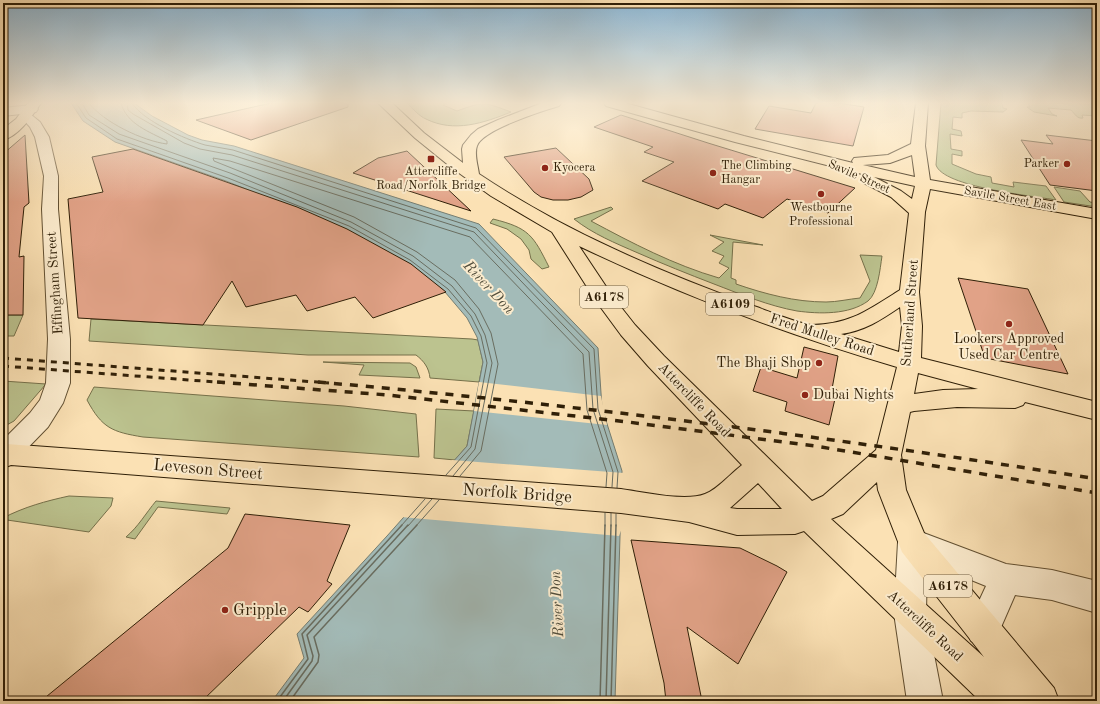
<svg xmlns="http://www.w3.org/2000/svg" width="1100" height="704" viewBox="0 0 1100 704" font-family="'Old Standard TT',serif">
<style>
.green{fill:#bcc38f;stroke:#76714b}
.water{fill:#a3bbb8;stroke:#757d71}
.pier{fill:#fbe1b4}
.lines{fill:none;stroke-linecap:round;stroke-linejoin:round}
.shore-far1{stroke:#696d60;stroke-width:1}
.shore{stroke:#696d60;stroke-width:1.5}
.building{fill:#e1a287;stroke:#2f1f07}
.minor-casing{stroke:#625032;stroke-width:2}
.major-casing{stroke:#2f1f07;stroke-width:2}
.minor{fill:#fcecce;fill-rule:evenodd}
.major{fill:#fbe1b4;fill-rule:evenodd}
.rail-far1{stroke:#2f1f07;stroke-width:3;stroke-dasharray:6 6;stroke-linecap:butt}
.rail{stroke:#2f1f07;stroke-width:3.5;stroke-dasharray:8 8;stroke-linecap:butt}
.poi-dot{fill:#8f2418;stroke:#fcecce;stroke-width:1.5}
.labels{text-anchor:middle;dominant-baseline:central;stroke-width:4;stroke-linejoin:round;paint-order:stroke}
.far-poi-label{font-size:12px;fill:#2f1f07;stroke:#fcecce;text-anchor:start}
.far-street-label{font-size:12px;fill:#2f1f07;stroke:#fcecce}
.shield{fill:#fcecce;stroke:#6c5c43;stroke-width:1}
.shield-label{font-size:13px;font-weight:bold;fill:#2f1f07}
.street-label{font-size:14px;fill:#2f1f07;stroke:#fcecce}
.poi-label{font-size:14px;fill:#2f1f07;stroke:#fcecce}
.water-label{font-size:15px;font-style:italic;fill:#524e3c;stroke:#fcecce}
.near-street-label{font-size:17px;fill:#2f1f07;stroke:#fcecce}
.near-poi-label{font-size:17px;fill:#2f1f07;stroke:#fcecce;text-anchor:start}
</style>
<rect width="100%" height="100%" fill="#fbe1b4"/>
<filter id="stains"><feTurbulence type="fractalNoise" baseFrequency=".005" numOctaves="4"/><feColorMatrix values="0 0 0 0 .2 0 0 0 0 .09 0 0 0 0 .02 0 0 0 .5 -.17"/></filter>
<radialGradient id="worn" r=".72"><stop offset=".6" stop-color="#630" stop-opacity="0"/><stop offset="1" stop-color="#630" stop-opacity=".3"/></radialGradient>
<g class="green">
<path d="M407,103H447L443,105L457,111C484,101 484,102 511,112C484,123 454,133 426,119C419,116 413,109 407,103Z"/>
<path d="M941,103H1002L1003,108L1007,109L1003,112L971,111L962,113V118L953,117L952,129L961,131L962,136L950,134L951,149L962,151V156L952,154V164L976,174L991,177L992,183L1014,187L1013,182L1046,186L1056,200C1033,196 943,187 936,165Z"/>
<path d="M1028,103L1097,104V116L1082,115L1083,118C1077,119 1075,114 1071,110L1048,108L1052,114L1057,116L1034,112L1027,107H1030Z"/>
<path d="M1054,187L1080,191L1090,202L1097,203V207L1064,202Z"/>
<path d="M611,207L613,209L591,221C632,243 674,265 719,278L729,268L719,263L724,256L712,251L724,242L710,235L763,245L733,242L731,278L736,280V284C765,294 795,302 826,302C837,302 849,299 860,298L870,281L860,255L882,256C880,269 878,293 868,301C849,315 819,314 797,311C769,306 740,294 714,284C688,274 663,264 638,253C615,243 593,234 574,219Z"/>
<path d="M493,219C529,228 533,235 549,267L542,269L531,259L529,250L521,239L507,229L490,223Z"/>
<path d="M3,315H23L14,336H3Z"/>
<path d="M91,319L472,339L478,340L483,362L479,382L430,378C429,368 424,361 416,355H308L89,341Z"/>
<path d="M323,362L410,363L416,367L420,378L359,375L364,365Z"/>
<path d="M3,381L46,384L14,421L3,427Z"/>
<path d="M94,387L344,406L416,414L419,457L143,437C112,432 102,428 87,400Z"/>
<path d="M436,409L474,411L467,446L455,460L434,458Z"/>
<path d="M69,496L113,498L111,506L89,532L7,520L3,522V518C24,507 46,501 69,496Z"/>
<path d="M156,501L230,508L227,514L158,507L135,539L126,537C138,527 146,513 156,501Z"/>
</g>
<path class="water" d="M71,103H134L152,116L188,135L202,140L234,146L479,224L598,348L602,408L622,471L615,701H272L304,658L297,634L387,536L467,446L483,362L477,337L467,318L445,292L347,230L226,181L115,142L83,121Z"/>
<g class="pier">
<path d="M479,382L601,396L607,425L474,411Z"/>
<path d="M452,460L624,473L622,528L619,536L401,517Z"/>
</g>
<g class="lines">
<g class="shore-far1">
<path d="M76,103L86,118L117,139L228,178L349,226L410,260L448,289L471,316L481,336L487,363L471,447L446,475"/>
<path d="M82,103L89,115L119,134L230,173L351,222L413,256L452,286L475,314L485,335L492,363L475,449L453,476"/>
<path d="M89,103C103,122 143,141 167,144V141C150,132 126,124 121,103"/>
<path d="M127,103L128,110L133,114L184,143L200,149L232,155L474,232L589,352L593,409L613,472L612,487"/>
<path d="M132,103C143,121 185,139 205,145C214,147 224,148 233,150L476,228L594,349L598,409L618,472L617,488"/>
<path d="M460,476L481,451L498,364L491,333L479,309L455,280L417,252L354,217L214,161L213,158L230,161L470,237L583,354L587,410L607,473L606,487"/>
<path d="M401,526L425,499"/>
<path d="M408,526L432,499"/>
<path d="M416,526L439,500"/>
<path d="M605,526V513"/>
<path d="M611,526V513"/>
<path d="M616,526V514"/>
</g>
<g class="shore">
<path d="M277,701L308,659L302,634L402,525"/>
<path d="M283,701L312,661L313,656L307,635L408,525"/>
<path d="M290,701L318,662L319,655L314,637L417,525"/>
<path d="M600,701L605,525"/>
<path d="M606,701L611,525"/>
<path d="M611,701L616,525"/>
</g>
</g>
<g class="building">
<path d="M271,103H348V107L251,140L196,120Z"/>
<path d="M816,103H839L864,107L853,146L755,129L769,106L811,113Z"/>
<path d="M621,115L708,143L855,188L828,213L787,199L763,218L725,204L718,209L642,181L674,162L644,152L653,147L594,127Z"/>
<path d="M25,135L29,203L24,207L19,257L24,256L23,315H3V154Z"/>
<path d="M1046,135L1097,141V191L1050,185L1021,140L1053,144Z"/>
<path d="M556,148L589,179L593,190L581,197L568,200H553L541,197L534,192L504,157Z"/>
<path d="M133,149L297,207L347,229L411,264L446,292L373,318L355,297L307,311L296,295L246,307L232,281L203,325L78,318L68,199L103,192L92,157Z"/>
<path d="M407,151L471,211L353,173L378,158Z"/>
<path d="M958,278L1028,289L1068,374L985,358Z"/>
<path d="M804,347L838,356L832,389L837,390L829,425L785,411L787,402L753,391L761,367L797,378Z"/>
<path d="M245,514L350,525L327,581L332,584L308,612L299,607L202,701H41L228,548Z"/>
<path d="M631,540L740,548L777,566L787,572L738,664L687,627L702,701H666L664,683Z"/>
</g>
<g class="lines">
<defs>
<g id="minor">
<path d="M32,105L36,106L38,109L36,112L29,113L40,122L49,137L58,176V209L70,339V383L63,403L48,427L15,461L3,464V440L30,413L40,400L46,383L48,339L42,209L44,176L35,137L30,127L20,116L21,114L3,116V108Z"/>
<path d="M913,529L1006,564L1052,570L1097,581V613L1052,600L1015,595L995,641L983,646L971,641L966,629L986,586L927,562L926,613L943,701H907L894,613L898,542L902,532Z"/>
</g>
<g id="major">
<path d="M28,103H41C32,116 19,136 3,140V129L16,119Z"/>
<path d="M378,103H392L424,133L463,163L462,149L463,145L471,135L478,129L498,120L542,103H561L559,106C542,111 482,130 477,146C474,154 478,166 479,174C564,231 658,271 754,306C765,310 803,325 812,325C851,324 868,310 900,290L909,213L891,197L862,182L860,179L862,176L866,175L735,142L606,106L604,103H625L744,136L853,163L852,161L854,158L888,155L911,144L916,103H928L925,146L930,180L1097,209V219L930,189L925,212L919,292L922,326L921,358L1097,402V420L1025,402L1023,405L1015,408L957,407L914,411L910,412L901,455L906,490L924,533L1054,688L1059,701H980L804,531L795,534L737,535L689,522L621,513L11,465L3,468V445L6,444L621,489C643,492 685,502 705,494C718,489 730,474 742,465L648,366L621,335L596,301L552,232L491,196L452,168L415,138ZM912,155L915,177L863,165L890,163ZM874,177L915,186L912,199L901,191ZM579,246C681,295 788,335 897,367L876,450L823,496L812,501L664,356L635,325L613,297ZM900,307L902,326L899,352L841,334C864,331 881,320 900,307ZM918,373L978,389L943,390L914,394ZM877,482L878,490L902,552L984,657L831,519L843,514ZM758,483L782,509H737L730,508Z"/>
</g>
</defs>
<use href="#minor" class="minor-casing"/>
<use href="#major" class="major-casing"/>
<use href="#minor" class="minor"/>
<use href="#major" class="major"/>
<g class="rail-far1">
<path d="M3,358L329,383"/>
<path d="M3,366L229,383"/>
</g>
<g class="rail">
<path d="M217,382L388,395L628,422L815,446L1097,493"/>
<path d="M318,382C579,405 838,438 1097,479"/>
</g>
</g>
<linearGradient id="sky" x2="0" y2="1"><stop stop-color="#8cb7d5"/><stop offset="0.51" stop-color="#fdf2dd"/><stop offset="1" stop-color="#fdf2dd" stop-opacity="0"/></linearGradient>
<rect width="1100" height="202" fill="url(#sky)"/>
<g class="poi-dot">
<rect x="427" y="155" width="8" height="8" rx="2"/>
<circle cx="1067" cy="164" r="4"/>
<circle cx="545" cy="168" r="4"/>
<circle cx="713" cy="173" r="4"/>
<circle cx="821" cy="194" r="4"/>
<circle cx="1009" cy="324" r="4"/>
<circle cx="819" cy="363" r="4"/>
<circle cx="805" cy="395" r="4"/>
<circle cx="225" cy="610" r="4"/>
</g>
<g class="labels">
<g class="far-poi-label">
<text x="1059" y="164" text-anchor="end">Parker</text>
<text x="721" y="166">The Climbing<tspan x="721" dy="14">Hangar</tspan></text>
<text x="553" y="168">Kyocera</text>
<text x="431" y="172" text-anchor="middle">Attercliffe<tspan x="431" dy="14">Road/Norfolk Bridge</tspan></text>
<text x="821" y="208" text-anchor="middle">Westbourne<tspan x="821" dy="14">Professional</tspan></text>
</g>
<g class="far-street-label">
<text transform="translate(859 177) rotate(24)">Savile Street</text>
<text transform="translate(1010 199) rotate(10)">Savile Street East</text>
</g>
<g class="shield">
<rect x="580" y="286" width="48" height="22" rx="3"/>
<rect x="706" y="293" width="48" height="22" rx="3"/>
<rect x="924" y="575" width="48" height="22" rx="3"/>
</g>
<g class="shield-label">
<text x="604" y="297">A6178</text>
<text x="730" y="304">A6109</text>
<text x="948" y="586">A6178</text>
</g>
<g class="street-label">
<text transform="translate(55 283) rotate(-94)">Effingham Street</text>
<text transform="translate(910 313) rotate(-86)">Sutherland Street</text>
<text transform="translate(822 335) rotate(18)">Fred Mulley Road</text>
<text transform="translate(694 400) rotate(46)">Attercliffe Road</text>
<text transform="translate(925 626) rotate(43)">Attercliffe Road</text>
</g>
<g class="poi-label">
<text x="1009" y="339">Lookers Approved<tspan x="1009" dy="16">Used Car Centre</tspan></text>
<text x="811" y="363" text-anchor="end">The Bhaji Shop</text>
<text x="813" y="395" text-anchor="start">Dubai Nights</text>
</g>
<g class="water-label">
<text transform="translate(488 288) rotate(47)">River Don</text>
<text transform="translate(558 604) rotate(-93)">River Don</text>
</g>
<g class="near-street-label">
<text transform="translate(208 470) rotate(5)">Leveson Street</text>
<text transform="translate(517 494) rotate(4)">Norfolk Bridge</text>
</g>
<g class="near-poi-label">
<text x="233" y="610">Gripple</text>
</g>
</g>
<rect width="1100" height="704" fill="none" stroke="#fbe1b4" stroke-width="16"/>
<rect x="4" y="4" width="1092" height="696" fill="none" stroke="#2f1f07" stroke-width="2"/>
<rect x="8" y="8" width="1084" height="688" fill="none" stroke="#2f1f07"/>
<rect width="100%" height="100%" filter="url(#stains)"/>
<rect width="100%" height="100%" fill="url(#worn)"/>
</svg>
